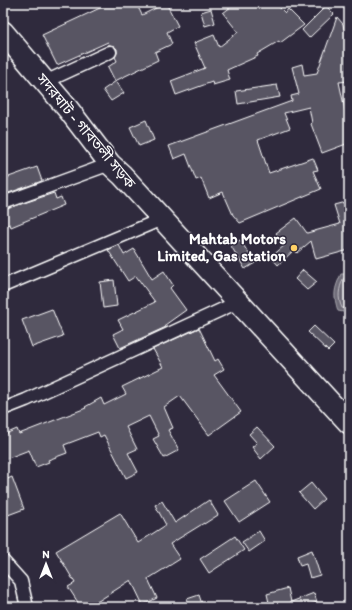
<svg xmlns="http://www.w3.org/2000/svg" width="352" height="610" viewBox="0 0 352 610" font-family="Itim,'Noto Sans Bengali',sans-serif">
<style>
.water{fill:#6d6a77;stroke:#a7a6ad}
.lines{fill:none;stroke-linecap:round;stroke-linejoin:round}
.shore{stroke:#c5c3c9;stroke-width:1}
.building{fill:#595564;stroke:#fff}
.minor-casing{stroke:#fff;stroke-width:15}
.trunk-casing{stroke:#fff;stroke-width:24}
.minor{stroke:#2f2a3d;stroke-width:12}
.trunk{stroke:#2f2a3d;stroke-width:21}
.poi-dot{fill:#ffd166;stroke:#2f2a3d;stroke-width:1.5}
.labels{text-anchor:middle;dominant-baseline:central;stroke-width:3;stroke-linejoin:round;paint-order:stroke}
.street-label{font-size:15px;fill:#fff;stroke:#2f2a3d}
.poi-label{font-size:15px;font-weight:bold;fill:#fff;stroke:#2f2a3d;text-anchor:end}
</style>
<rect width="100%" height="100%" fill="#2f2a3d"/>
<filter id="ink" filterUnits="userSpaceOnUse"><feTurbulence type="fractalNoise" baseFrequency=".025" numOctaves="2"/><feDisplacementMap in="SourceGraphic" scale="8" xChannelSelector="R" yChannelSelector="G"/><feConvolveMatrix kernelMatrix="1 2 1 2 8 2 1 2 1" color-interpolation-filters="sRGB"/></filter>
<g filter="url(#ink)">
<path class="water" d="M341,274H349V313L338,311C333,294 334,290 341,274Z"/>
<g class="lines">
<path class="shore" d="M349,278L343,279C339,289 337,297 342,308L349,309"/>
</g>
<g class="building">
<path d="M101,3H136L142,15L166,3L178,26L167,32L172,44L155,52L158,60L115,81L108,67L117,61L115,57L117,53V49L114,46L109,45L108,42L57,65L42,35L102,7Z"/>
<path d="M236,3H275L285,13L288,9L304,25L280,43L279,41L257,54L258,56L227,70L230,80L213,85L212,82L176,95L171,81L205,68L194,43L214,35L219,47L238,32L223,13Z"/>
<path d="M326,6L334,14L309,38L302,30Z"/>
<path d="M211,9L215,23L205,26L201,12Z"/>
<path d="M337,17L343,24L344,29H349V81L339,82L345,110L349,108V143L322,153L311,124L312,123L309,107L284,113L290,128L258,140L269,173L313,158L318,170L313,171L321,189L240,223L233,215L223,192L209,198L201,178L196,180L186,154L174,159L169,146L292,101L291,96L299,94L292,67L302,64L304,75L317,73Z"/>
<path d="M116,81L124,93L111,101L103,90Z"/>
<path d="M277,85L280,97L238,104L236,91Z"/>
<path d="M146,120L154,140L139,146L130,127Z"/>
<path d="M37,167L42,181L3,195V179Z"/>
<path d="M54,193L56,199L61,197L64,205L11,227L10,224L3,227V210Z"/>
<path d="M349,201V250L316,259L311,241L297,253L294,250L278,265L271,257L285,245L276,233L296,218L307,233L340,224L334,205Z"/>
<path d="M240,240L255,263L245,269L231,246Z"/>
<path d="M119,245L124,255L134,249L152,279L164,271L173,285L170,288L186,310L165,325L166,327L120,348L113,334L123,329L118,320L155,302L136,276L128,281L108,250Z"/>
<path d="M303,270L317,282L307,290L295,279Z"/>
<path d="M114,280L117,306L103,308L100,282Z"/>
<path d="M52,309L63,336L32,347L22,320Z"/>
<path d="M314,326L334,345L328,351L308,332Z"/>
<path d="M199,328L215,361L218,359L224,369L214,375L241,412L209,435L180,396L164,407L173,428L168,430L179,450L164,458L153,439L159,436L149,416L126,427L137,449L128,453L138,472L126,478L104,435L100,437L98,432L64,445L67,453L48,460L49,462L36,467L29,450L3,460V435L17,429L19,434L86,408L85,407L101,398L104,405L126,394L122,387L163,367L153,349Z"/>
<path d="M257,427L275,446L261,459L252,447L257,443L249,434Z"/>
<path d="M12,477L24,509L8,515L3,502V481Z"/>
<path d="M256,481L270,502L239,522L225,501Z"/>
<path d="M311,483L324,499L313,509L299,493Z"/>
<path d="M209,500L218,515L204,524V523L170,544L180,559L148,579L157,598L143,605L131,580L89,607H81L68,587L75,583L56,551L120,513L138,543L166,525L155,505L162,501L175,523Z"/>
<path d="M259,531L265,541L249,552L242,542Z"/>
<path d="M235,536L244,550L209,573L200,559Z"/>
<path d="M312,550L320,575L310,578L306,564L300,566L297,556Z"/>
<path d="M288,588L291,602L314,593L317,602L305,607H270L267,594Z"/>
<path d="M199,595L203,607H189L187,599Z"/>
</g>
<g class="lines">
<defs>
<g id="minor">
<path d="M45,82L110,52"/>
<path d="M3,203L110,164"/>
<path d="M3,286L162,219"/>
<path d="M3,409L26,400L238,302"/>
<path d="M3,561L21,581L27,607"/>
</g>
<path id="trunk" d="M3,32L68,109L110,164L122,175L349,423"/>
</defs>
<use href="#minor" class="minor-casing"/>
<use href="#trunk" class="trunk-casing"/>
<use href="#minor" class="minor"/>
<use href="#trunk" class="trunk"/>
</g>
</g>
<circle class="poi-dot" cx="294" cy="248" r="4"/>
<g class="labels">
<g class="street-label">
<text transform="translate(86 131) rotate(50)">সদরঘাট - গাবতলী সড়ক</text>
</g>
<g class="poi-label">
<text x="286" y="239">Mahtab Motors<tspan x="286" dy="17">Limited, Gas station</tspan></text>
</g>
</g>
<rect width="352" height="610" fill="none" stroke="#2f2a3d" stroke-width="16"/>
<rect x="8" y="8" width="336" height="594" fill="none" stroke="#fff" stroke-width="1.5" filter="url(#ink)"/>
<g transform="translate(46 564)" stroke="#2f2a3d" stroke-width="3" paint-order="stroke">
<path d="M0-3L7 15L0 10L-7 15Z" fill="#ffffff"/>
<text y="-6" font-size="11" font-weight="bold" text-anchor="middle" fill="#ffffff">N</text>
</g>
</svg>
